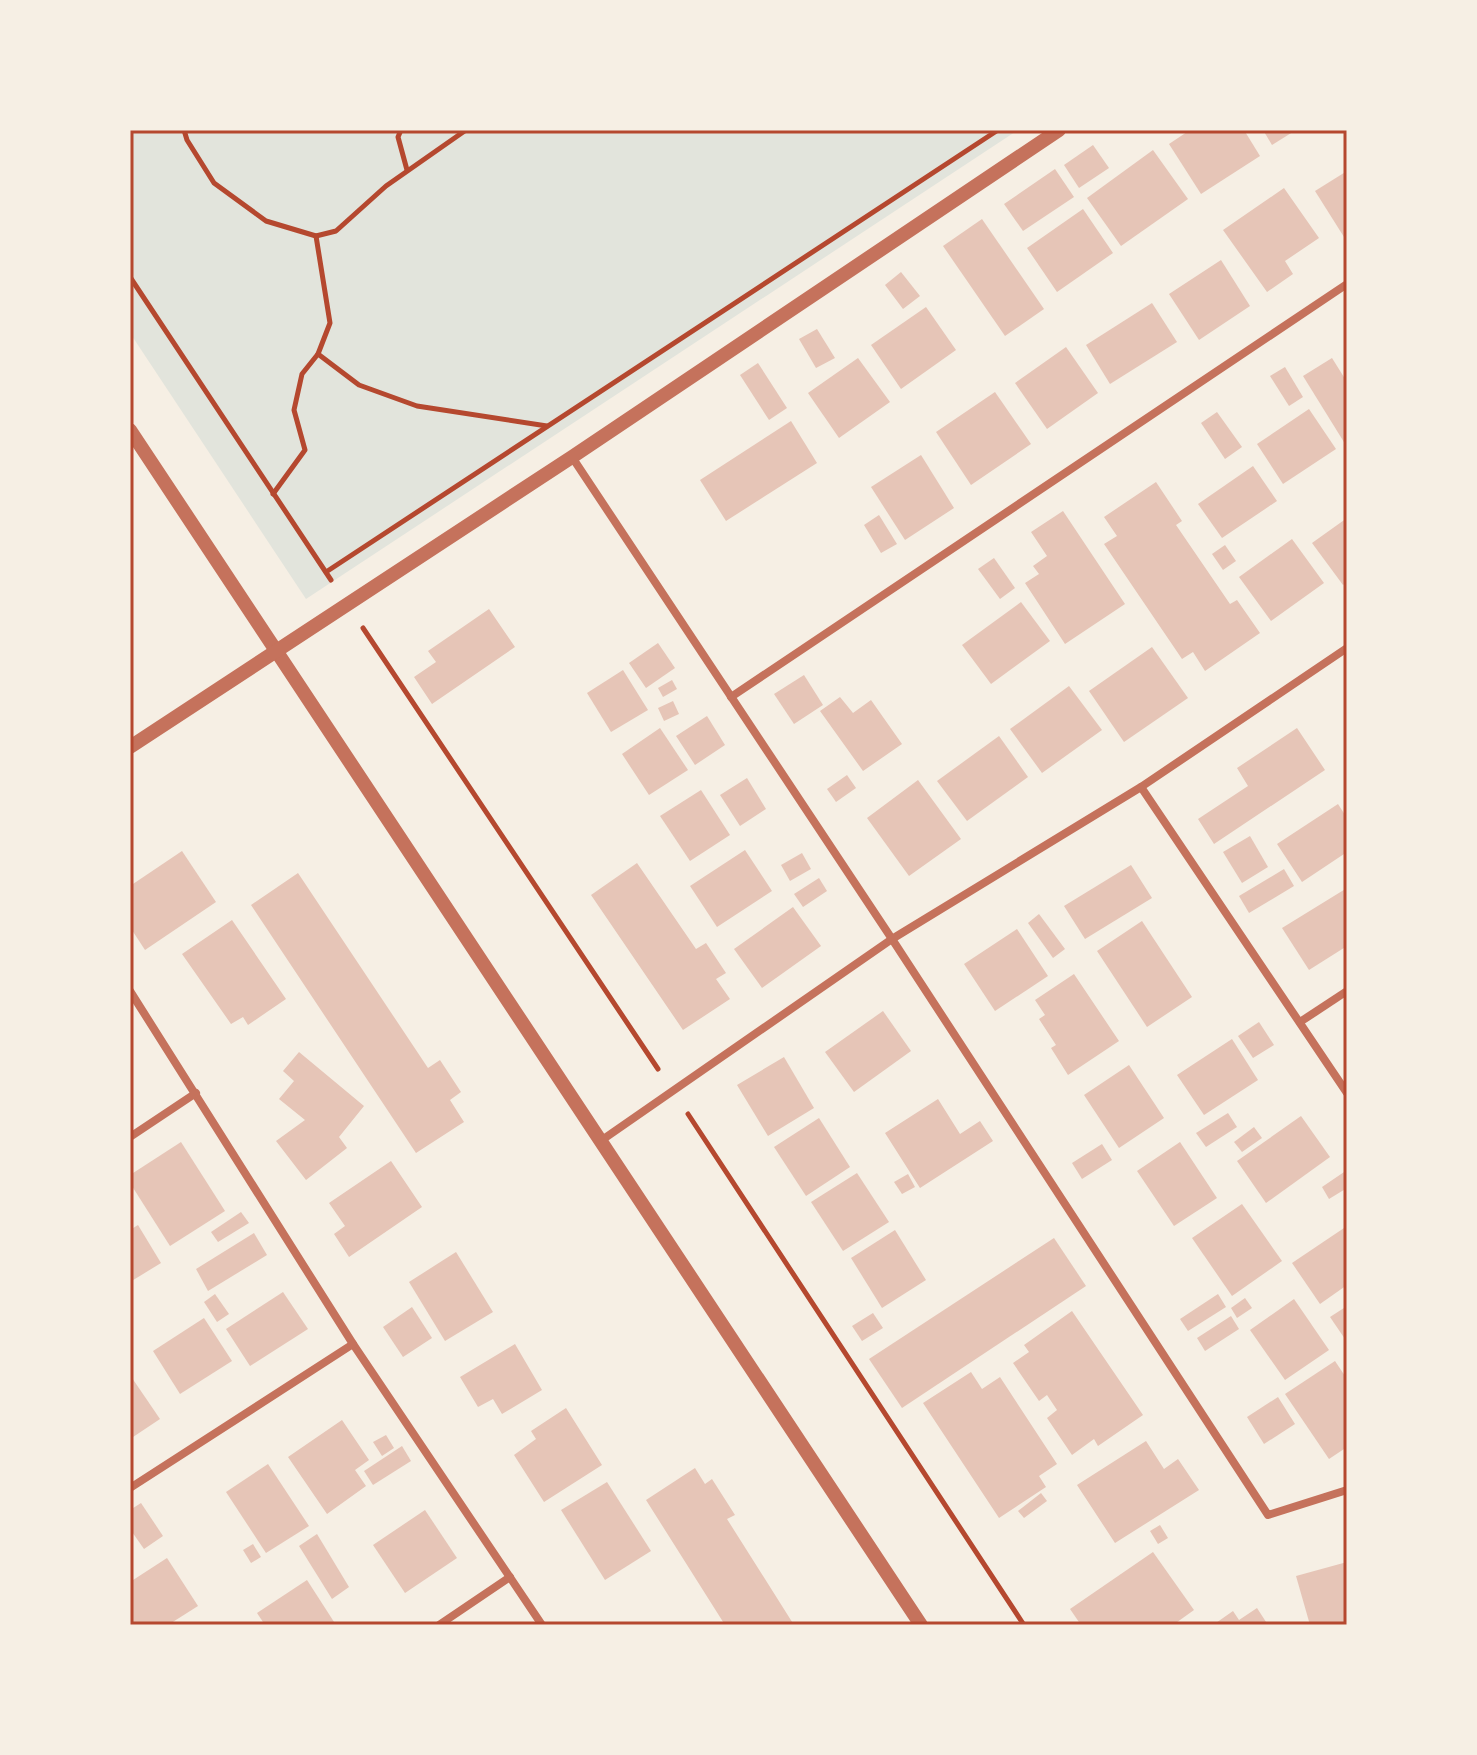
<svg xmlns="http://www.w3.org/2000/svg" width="1477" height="1755" viewBox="0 0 1477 1755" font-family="'Fira Sans Condensed',sans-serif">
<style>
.green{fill:#e2e4dc}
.building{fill:#e6c5b7}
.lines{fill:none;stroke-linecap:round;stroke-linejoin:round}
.path{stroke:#b5482f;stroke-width:5}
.minor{stroke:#c5725c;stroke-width:8}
.tertiary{stroke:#c5725c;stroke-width:14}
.neatline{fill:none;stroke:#b5482f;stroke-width:3}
</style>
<rect width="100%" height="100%" fill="#f6efe4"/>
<path class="green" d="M130,130H1018L306,599L130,333Z"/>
<g class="building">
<path d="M1190,130H1244L1260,156L1201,194L1169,144Z"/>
<path d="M1263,130H1296L1272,145Z"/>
<path d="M1093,145L1109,168L1079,188L1064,165Z"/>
<path d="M1153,150L1188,199L1121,246L1087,198Z"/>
<path d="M1055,169L1074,197L1023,231L1004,204Z"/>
<path d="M1347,171V234L1344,237L1315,191Z"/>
<path d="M1284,188L1319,238L1285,261L1293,274L1267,292L1223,230Z"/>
<path d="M1083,209L1113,253L1057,292L1027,248Z"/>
<path d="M982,219L1044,309L1005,336L943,246Z"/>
<path d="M1221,260L1250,306L1199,340L1169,294Z"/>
<path d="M901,272L920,296L903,309L885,285Z"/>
<path d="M1152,303L1177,342L1110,384L1086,345Z"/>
<path d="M926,307L956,350L901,389L871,345Z"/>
<path d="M817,329L835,358L816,368L799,339Z"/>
<path d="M1066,347L1098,393L1047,429L1015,383Z"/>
<path d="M858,358L890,402L839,438L808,393Z"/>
<path d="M1332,358L1347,382V447L1303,376Z"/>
<path d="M758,363L787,408L769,420L740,375Z"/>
<path d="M1285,367L1303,397L1289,406L1270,376Z"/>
<path d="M995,392L1031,444L971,485L936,432Z"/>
<path d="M1309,409L1336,449L1283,484L1257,444Z"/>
<path d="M1217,412L1242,447L1225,459L1201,423Z"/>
<path d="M791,421L817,463L726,521L700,480Z"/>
<path d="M921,455L954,508L905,540L871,487Z"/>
<path d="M1253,466L1277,501L1222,538L1198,504Z"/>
<path d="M1156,482L1182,521L1176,525L1230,604L1237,600L1260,633L1205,671L1193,652L1182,659L1104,544L1117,536L1104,517Z"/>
<path d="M1063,511L1125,604L1065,644L1025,583L1039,574L1033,566L1047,556L1031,532Z"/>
<path d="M879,515L897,544L881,553L864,525Z"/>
<path d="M1347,518V582L1343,585L1312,543Z"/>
<path d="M1292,539L1324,583L1271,621L1239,577Z"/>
<path d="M1225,545L1236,561L1223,570L1212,554Z"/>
<path d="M994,558L1015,588L1000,599L978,569Z"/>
<path d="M1021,602L1050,641L991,684L962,645Z"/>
<path d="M489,609L515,647L432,704L414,677L436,662L428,651Z"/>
<path d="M658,643L675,668L646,688L629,663Z"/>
<path d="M1152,647L1188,698L1124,742L1089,691Z"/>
<path d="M623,670L648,710L611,732L587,693Z"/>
<path d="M804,675L823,705L794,724L774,694Z"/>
<path d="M672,680L677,689L663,697L658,688Z"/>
<path d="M1069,686L1102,730L1042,773L1010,729Z"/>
<path d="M840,697L853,713L871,700L902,744L863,771L820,711Z"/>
<path d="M673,701L679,714L664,721L658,708Z"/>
<path d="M707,716L725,745L695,765L676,736Z"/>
<path d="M660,728L688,770L649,795L622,754Z"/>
<path d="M1297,728L1325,770L1214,844L1198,819L1248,786L1237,768Z"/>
<path d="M999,736L1028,777L967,821L937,781Z"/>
<path d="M847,775L856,788L836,802L827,789Z"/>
<path d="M747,778L766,809L740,826L720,795Z"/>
<path d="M918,780L961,839L909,876L867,818Z"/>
<path d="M701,790L730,835L690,861L660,816Z"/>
<path d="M1338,804L1347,818V852L1302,882L1277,844Z"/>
<path d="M1250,836L1268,867L1242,883L1223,852Z"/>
<path d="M745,850L772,891L717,927L690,886Z"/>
<path d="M182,851L216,902L145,950L130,927V886Z"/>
<path d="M802,853L811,869L790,881L781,865Z"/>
<path d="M637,863L696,949L706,943L726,973L716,979L730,999L683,1030L591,895Z"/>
<path d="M1131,865L1152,898L1085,939L1064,906Z"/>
<path d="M1284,869L1294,886L1249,913L1239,896Z"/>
<path d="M298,873L428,1068L440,1060L461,1092L450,1100L464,1122L416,1153L251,905Z"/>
<path d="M819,878L827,891L803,907L794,894Z"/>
<path d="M1347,888V946L1309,970L1282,928Z"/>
<path d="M793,907L821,946L762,988L734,949Z"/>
<path d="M1039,914L1065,949L1053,958L1028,923Z"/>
<path d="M232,920L286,999L248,1025L243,1017L231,1024L182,954Z"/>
<path d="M1142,921L1192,997L1147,1027L1097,951Z"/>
<path d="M1017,929L1048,976L995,1011L964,964Z"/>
<path d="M1074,974L1119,1041L1068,1075L1051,1048L1056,1045L1039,1019L1045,1015L1035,1000Z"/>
<path d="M883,1011L911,1051L854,1092L825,1052Z"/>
<path d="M1259,1022L1274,1045L1253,1058L1238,1036Z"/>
<path d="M1232,1039L1258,1080L1204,1115L1177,1075Z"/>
<path d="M299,1052L364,1106L339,1137L347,1148L306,1180L276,1141L305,1120L279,1099L294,1081L283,1071Z"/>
<path d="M784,1057L814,1108L768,1136L737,1085Z"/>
<path d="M1129,1065L1164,1118L1119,1148L1084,1095Z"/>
<path d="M938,1099L960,1134L980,1121L993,1141L920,1188L885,1133Z"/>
<path d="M1228,1113L1237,1127L1206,1147L1196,1133Z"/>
<path d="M1301,1116L1330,1157L1266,1203L1237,1161Z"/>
<path d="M819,1118L850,1167L806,1196L774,1147Z"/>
<path d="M1254,1127L1262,1138L1242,1152L1234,1142Z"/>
<path d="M181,1142L225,1211L170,1246L130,1183V1175Z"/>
<path d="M1180,1142L1217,1198L1174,1226L1137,1171Z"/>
<path d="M1102,1144L1112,1160L1082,1179L1072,1163Z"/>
<path d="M391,1161L422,1207L349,1257L334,1234L345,1226L329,1203Z"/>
<path d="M1347,1170V1188L1329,1199L1322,1187Z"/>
<path d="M857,1173L889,1222L843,1251L811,1202Z"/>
<path d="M908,1174L915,1187L902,1194L894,1182Z"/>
<path d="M1242,1204L1282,1261L1232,1296L1192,1238Z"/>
<path d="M241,1212L249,1223L218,1242L211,1232Z"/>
<path d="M138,1225L161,1263L130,1282V1230Z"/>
<path d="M1347,1226V1285L1320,1304L1292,1263Z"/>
<path d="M895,1230L926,1280L882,1308L851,1258Z"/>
<path d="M254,1233L267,1255L208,1291L196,1269Z"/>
<path d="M1054,1238L1086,1286L902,1408L869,1359Z"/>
<path d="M456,1252L493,1312L445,1341L409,1282Z"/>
<path d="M283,1292L308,1329L250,1366L226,1329Z"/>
<path d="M215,1294L229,1314L217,1322L204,1302Z"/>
<path d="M1218,1294L1226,1307L1188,1331L1180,1319Z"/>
<path d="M1245,1298L1252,1308L1237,1318L1231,1308Z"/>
<path d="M1294,1299L1329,1350L1285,1380L1250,1330Z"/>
<path d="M1347,1306V1342L1330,1317Z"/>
<path d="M412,1307L432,1338L403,1357L383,1327Z"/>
<path d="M1072,1311L1143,1415L1098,1446L1094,1439L1072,1455L1047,1418L1057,1410L1047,1395L1039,1401L1013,1363L1029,1352L1024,1345Z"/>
<path d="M873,1313L883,1328L862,1341L852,1326Z"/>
<path d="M1231,1316L1239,1329L1205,1351L1197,1338Z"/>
<path d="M204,1318L232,1361L180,1394L153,1351Z"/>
<path d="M515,1344L542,1390L502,1414L493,1399L478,1407L460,1377Z"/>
<path d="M1335,1361L1347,1379V1447L1329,1459L1285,1394Z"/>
<path d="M971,1372L982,1389L1000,1377L1057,1464L1039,1476L1046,1487L999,1518L923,1403Z"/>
<path d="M130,1375L160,1419L130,1439Z"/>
<path d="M1278,1397L1295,1424L1264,1444L1247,1417Z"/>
<path d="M566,1408L602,1465L544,1502L514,1455L536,1439L531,1431Z"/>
<path d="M342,1420L369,1460L355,1470L366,1486L327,1514L288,1457Z"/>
<path d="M386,1435L394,1448L382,1456L373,1442Z"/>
<path d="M1146,1441L1164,1469L1178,1459L1199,1490L1115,1543L1077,1485Z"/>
<path d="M402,1446L411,1461L373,1485L364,1471Z"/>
<path d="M268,1464L309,1526L266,1553L226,1492Z"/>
<path d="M695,1468L705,1484L712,1479L735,1515L727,1519L794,1625H725L646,1500Z"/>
<path d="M607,1482L651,1551L605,1580L561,1510Z"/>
<path d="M1041,1493L1047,1501L1024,1518L1018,1511Z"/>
<path d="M141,1503L163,1536L144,1549L130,1529V1510Z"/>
<path d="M425,1510L457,1558L405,1593L373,1545Z"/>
<path d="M1160,1525L1168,1538L1158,1544L1150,1531Z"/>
<path d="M317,1534L349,1587L332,1599L299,1546Z"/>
<path d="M253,1544L261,1557L251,1563L243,1550Z"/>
<path d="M1153,1552L1194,1610L1173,1625H1081L1070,1609Z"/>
<path d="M167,1558L198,1606L168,1625H130V1582Z"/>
<path d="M1347,1562V1624L1310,1625L1296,1576Z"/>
<path d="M307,1580L336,1625H265L257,1613Z"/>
<path d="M1257,1608L1268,1625H1213L1233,1611L1239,1620Z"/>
</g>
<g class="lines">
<g class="path">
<path d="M184,130L187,140L214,183L266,221L316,236L336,231L386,186L466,130"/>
<path d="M401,130L398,137L407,170"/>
<path d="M130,277L331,580"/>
<path d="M318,354L359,385L417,406L547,426"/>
<path d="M273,494L305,450L294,410L302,374L318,354L330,323L316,236"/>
<path d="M326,572L998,130"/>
<path d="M363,628L658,1069"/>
<path d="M688,1114L1024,1625"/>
</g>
<g class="minor">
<path d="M572,457L892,939L1268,1515L1347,1490"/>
<path d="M731,697L1347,284"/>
<path d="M1141,787L1347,1093"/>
<path d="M130,991L353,1344L542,1625"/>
<path d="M1300,1022L1347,991"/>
<path d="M130,1137L196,1093"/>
<path d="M602,1140L892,939L1141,787L1347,648"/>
<path d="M130,1488L353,1344"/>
<path d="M439,1625L510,1577"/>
</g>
<g class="tertiary">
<path d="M130,430L921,1625"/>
<path d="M130,747L572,457L1059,130"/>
</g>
</g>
<rect width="1477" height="1755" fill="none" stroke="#f6efe4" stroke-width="264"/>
<rect x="132" y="132" width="1213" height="1491" class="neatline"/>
</svg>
